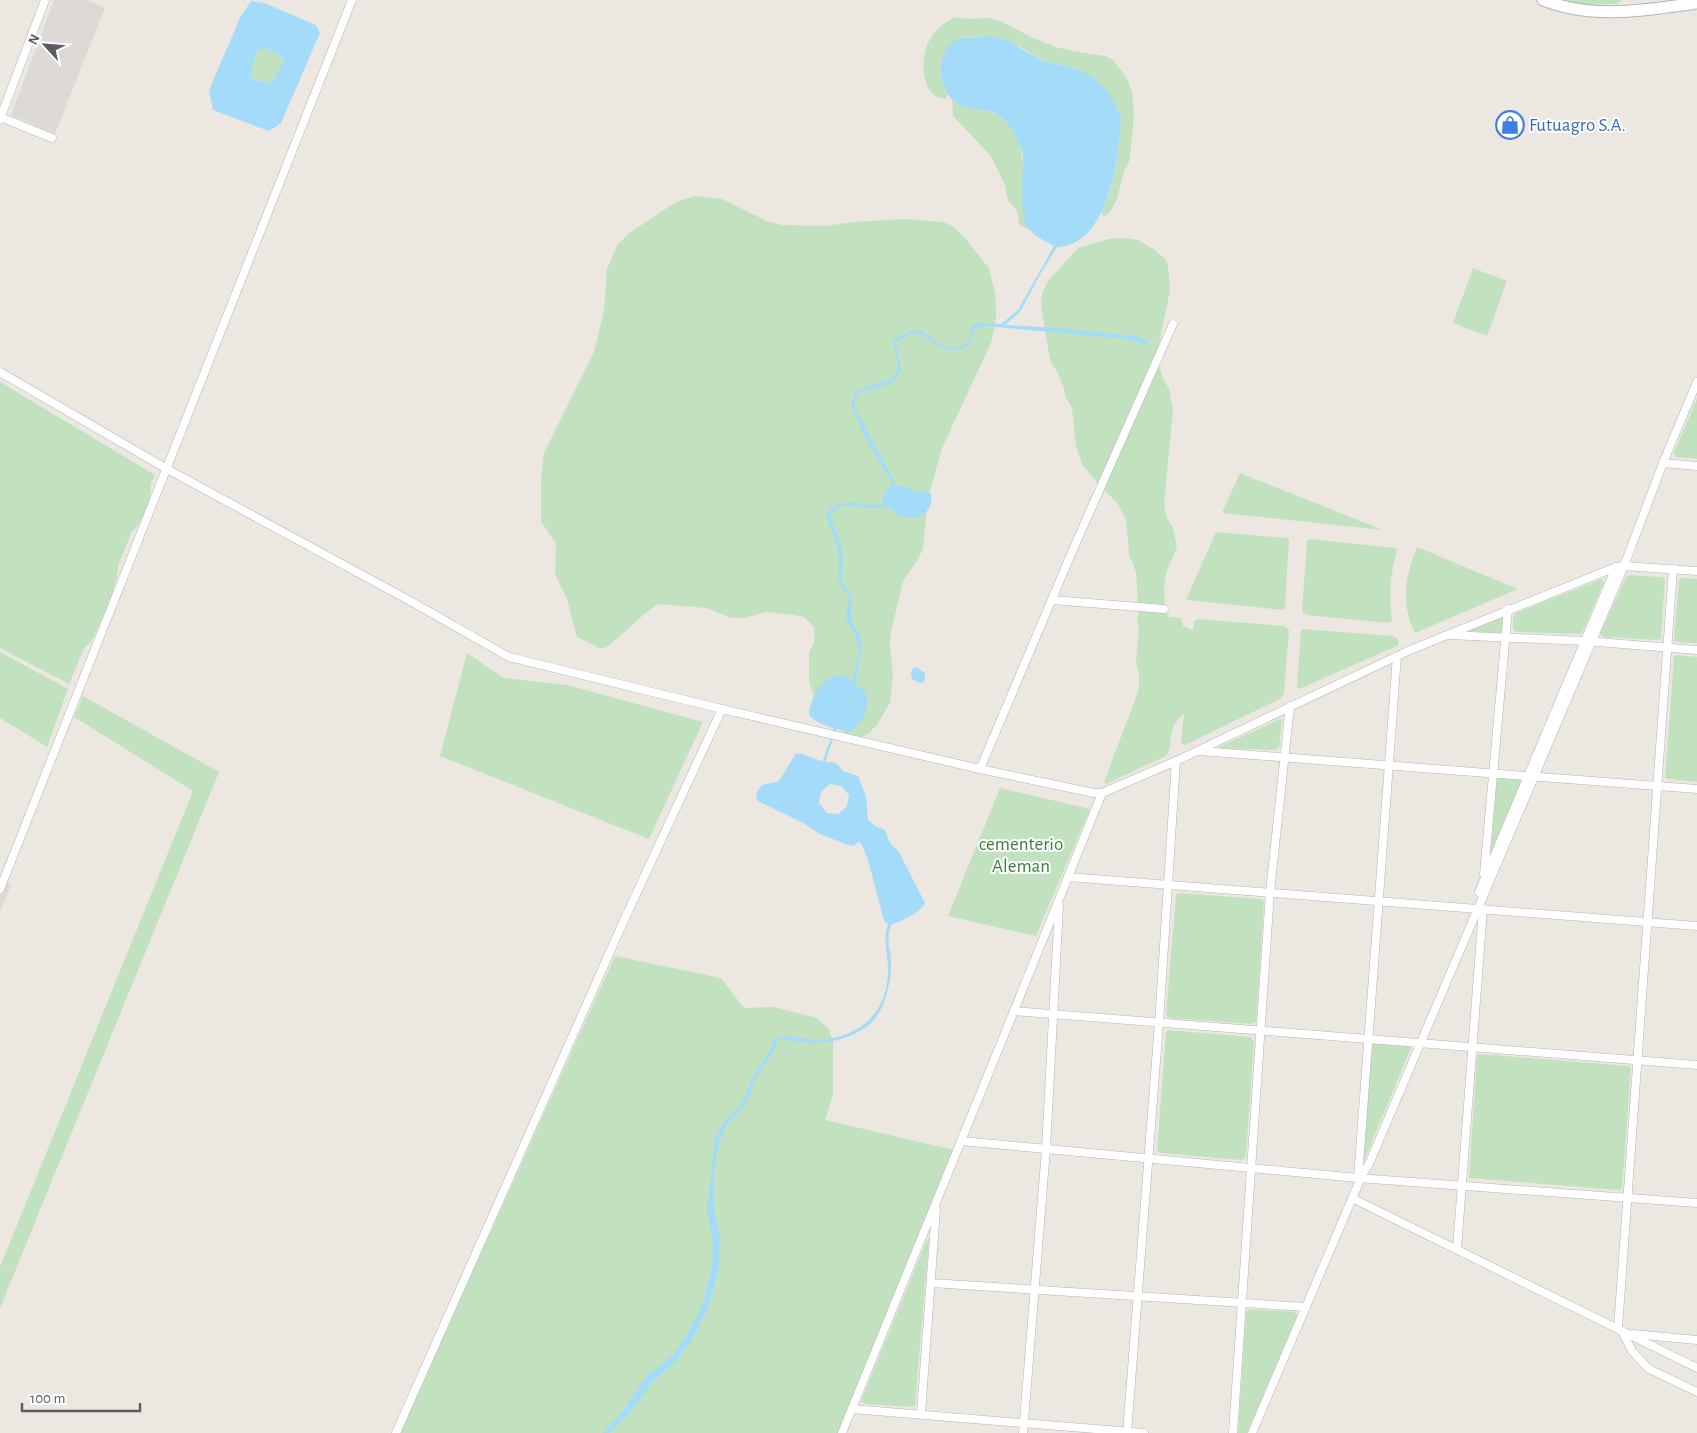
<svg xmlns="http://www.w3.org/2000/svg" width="1697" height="1433" viewBox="0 0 1697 1433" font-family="'Alegreya Sans',sans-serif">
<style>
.industrial{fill:#dddad6}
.green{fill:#c2e2bf}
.water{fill:#a4dbf8;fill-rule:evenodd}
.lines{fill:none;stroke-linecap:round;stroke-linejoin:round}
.stream{stroke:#a4dbf8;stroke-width:2.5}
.street-casing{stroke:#b2b4b8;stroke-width:9}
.secondary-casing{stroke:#b1b5b8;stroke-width:13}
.street{stroke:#fff;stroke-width:8}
.secondary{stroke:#fff;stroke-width:11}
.labels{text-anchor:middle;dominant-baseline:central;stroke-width:4;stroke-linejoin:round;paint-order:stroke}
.shop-label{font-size:19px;fill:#366cbe;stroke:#fff;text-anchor:start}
.park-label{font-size:19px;fill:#3d803a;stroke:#fff}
</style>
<rect width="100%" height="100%" fill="#ece8e1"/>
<g class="industrial">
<path d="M54,0H87L105,8L55,134L11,115Z"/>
<path d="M0,880L11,885L0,912Z"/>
</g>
<g class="green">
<path d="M1560,0H1621V1L1617,4L1585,5Z"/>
<path d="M955,17L968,19L988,18L1000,21L1031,37L1056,47L1073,51L1105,56L1112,59L1121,70L1128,81L1132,92L1134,113L1130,159L1124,172L1117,199L1110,212L1104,217L1101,213C1116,182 1119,150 1121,117C1116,102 1096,78 1082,71C1069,65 1054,65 1041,59C1033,56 1026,49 1018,46C991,35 949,26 942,64C940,75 940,83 947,93L946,99C922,98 921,66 926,48C930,35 943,22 955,17Z"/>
<path d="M265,48L280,56L284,61L271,83L259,81L250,77L257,50Z"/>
<path d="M952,98C967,112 986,106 1001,117C1037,145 1014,193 1029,230L1019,224L1017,211L1008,200L1005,185L991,156L953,116Z"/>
<path d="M695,196L722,199L769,222L782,225L825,226L853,222L903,219L944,222L956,229L965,238L989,268L995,294L996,308V319L991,343L942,448L928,498L923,549L917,561L903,581L891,632L890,643L893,678L890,703L877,725L869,733L858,739L845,734L837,726L819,706L813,694L809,681V653L815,640L814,627L804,617L793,615L767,612L744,618H731L707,608L658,604L648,611L612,643L602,649L577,637L567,599L555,574L556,544L541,521V481L544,453L594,352L604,310L607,269L618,244L628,234L667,208L679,201Z"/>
<path d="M1126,238L1138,240L1155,250L1165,259L1168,265L1170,288L1168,301L1156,357L1163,378L1169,389L1173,410L1164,503L1166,516L1173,528L1177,547L1166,573L1164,586L1165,607L1169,617L1181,618L1183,626L1193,630L1194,621L1198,619L1285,626L1289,630L1284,694L1280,699L1185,745L1181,743L1184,713C1179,718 1174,723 1172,731C1169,739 1172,749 1166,756L1106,784L1104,782L1139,689V673L1136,662L1139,628L1137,622L1138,614L1137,587L1136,572L1129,554L1126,520L1118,504L1098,484L1082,464L1076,446L1072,408L1065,396L1064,388L1057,372L1050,360L1041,306L1042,294L1048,281L1078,248L1108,239Z"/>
<path d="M1473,268L1507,281L1487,336L1453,323Z"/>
<path d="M0,382L155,475L151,483L150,503L137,527L132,531L118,566L117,577L109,604L91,642L84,648L69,684L0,648Z"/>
<path d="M1697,398V459L1676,457L1674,453Z"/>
<path d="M1240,473L1383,530L1222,513Z"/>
<path d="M1216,532L1287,538L1289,540L1285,607L1283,610L1186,600Z"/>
<path d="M1310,539L1395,548L1397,550C1390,577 1389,592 1392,620L1389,623L1306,615L1302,611L1307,541Z"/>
<path d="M1417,547L1518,589L1415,633C1400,602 1405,578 1417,547Z"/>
<path d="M1629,575L1662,577L1665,579L1661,638L1658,640L1603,637L1600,634L1626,577Z"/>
<path d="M1682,578L1697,579V643L1677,642L1674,640L1679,580Z"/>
<path d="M1602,579L1604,582L1582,633L1579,634L1517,632L1513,629V616L1516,613Z"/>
<path d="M1501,617L1503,618L1501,633L1466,631Z"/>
<path d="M1303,629L1393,636L1397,638L1399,642L1397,646L1299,689L1297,687L1301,631Z"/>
<path d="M0,652L68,689L47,747L0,718Z"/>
<path d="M467,653L504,678L567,685L703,722L649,839L440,756Z"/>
<path d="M1677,655L1697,657V782L1668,779L1665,777L1674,657Z"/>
<path d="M83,696L219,772L0,1308V1267L193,791L74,717Z"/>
<path d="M1280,719L1282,720L1279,748L1275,750L1219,748V747Z"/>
<path d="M1499,778L1522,780L1490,858L1497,779Z"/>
<path d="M1000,788L1090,809L1036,936L948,916Z"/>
<path d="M1179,893L1261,899L1264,901L1256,1022L1252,1024L1170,1018L1166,1015L1176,895Z"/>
<path d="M615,956L721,978L744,1008L773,1007L817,1018L828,1028L833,1040V1095L825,1120L954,1150L839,1433H400Z"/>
<path d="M1169,1030L1250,1037L1254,1041L1246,1157L1242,1160L1160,1153L1157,1151L1166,1032Z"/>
<path d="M1374,1043L1410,1046L1411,1048L1363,1163L1371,1044Z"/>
<path d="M1479,1054L1629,1066L1631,1068L1622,1189L1619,1190L1469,1178L1477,1056Z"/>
<path d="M929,1238L915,1406L912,1407L865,1404L861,1401L927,1240Z"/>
<path d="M1249,1309L1295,1312L1297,1316L1247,1433H1238L1246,1312Z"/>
</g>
<g class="water">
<path d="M251,1L264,3L316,25L320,33L281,123L269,131L213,110L209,90L240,18ZM265,48L280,56L284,61L271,83L259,81L250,77L257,51Z"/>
<path d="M987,36C1010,37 1020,50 1040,59C1052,64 1065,65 1077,69C1097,76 1115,98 1121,117C1120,155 1108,247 1057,247L1041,273L1020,312L1005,325L1059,328L1134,336L1148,341L1146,345L1126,339L987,326C970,327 976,333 969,346C947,356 937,346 919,333L909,334L896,343L901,369L895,382L858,393L854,406L896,485L910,488L916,492L925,491L931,494C932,501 931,507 926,512C914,524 898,517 888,507L871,508L846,505L836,508L831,514L832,522L837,533L843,554L842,581L852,596L851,621L859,635L862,647L855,684L867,694C870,709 862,724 849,732C836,729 818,725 809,715C810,694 831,663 852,681L859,652L856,637L846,619L849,597L839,583V554L834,536L827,519L828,511L834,506L840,504L854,502L871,505L884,504L882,498L887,489L893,485L865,437L851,406L856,391L880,382L892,380L898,367L893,341C900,336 912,327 922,331C923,331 927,336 928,336C942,348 952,351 968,343L972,326L976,323L1001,324L1018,310L1054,246C1047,242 1034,236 1029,229C1018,215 1023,178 1023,161C1024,154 1020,146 1017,139C1013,129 1006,119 995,113C988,110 978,110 969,108C947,103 937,81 942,61C949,34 964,39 987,36Z"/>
<path d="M916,667L925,673V679L923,682L919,683L912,679L911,673L912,669Z"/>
<path d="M796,753L802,754L821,761L836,763L843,771L858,776L866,796L868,820L875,826L885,830L890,843L899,852L925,903C919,914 903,920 891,925C885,945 892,949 891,966C891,982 885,1008 874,1020C862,1034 837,1042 818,1043C806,1044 792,1040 780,1039L777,1042L775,1049L754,1081L750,1095L743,1108L727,1124L719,1142L714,1172V1208L720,1239L719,1268L709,1306L691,1341L675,1362L653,1381L629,1414L609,1433H603L626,1407L645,1378L673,1355L685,1338L703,1304L712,1266L713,1243L707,1209L715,1140L724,1122L740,1106L746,1094L751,1080L772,1047L773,1040C786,1032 803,1040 818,1040C861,1038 890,1010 888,966C887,951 883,939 888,924L884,921L868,860L861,843L858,842L853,846L848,845L820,834L803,823L758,801C754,795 758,790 762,785L779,781ZM830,784L841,786L849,795L847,806L838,814L827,813L819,803L821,792Z"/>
</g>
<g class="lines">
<path class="stream" d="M823,764L836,727"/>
<defs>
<g id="street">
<path d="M0,117L52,138"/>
<path d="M0,119L45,0"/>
<path d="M0,372L167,469L414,603L509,657L722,709L980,769L1094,793H1102L1176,761L1410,650L1616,567L1624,566L1697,571"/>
<path d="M1663,463L1697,466"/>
<path d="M1052,600L1164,609"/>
<path d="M1449,635L1585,641L1697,650"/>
<path d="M1200,751L1697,789"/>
<path d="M980,769L1075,545L1173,324"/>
<path d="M1484,874L1508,609"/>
<path d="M1068,877L1697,926"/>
<path d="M0,889L352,0"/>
<path d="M1479,892L1616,567"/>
<path d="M1014,1011L1697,1065"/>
<path d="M961,1141L1358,1178L1697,1203"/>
<path d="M1358,1178L1397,656"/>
<path d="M1352,1198L1697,1368"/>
<path d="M1457,1249L1483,909"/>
<path d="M931,1283L1306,1307"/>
<path d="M1618,1328L1673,569"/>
<path d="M1622,1331L1632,1351L1649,1369L1697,1392"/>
<path d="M1633,1334L1697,1340"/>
<path d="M852,1409L1144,1433"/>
<path d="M921,1414L936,1209"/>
<path d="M396,1433L625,918L722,709"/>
<path d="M842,1433L1014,1011L1102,793"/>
<path d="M1023,1433L1046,1149L1059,905"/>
<path d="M1127,1433L1159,1023L1176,761"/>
<path d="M1233,1433L1270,892L1290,706"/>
<path d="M1252,1433L1363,1173L1369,1164L1624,566L1663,463L1697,382"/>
</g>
<path id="secondary" d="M1543,0C1593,20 1646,10 1697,3"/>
</defs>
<use href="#street" class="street-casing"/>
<use href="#secondary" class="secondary-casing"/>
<use href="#street" class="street"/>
<use href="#secondary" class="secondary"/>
</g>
<defs>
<symbol id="shop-ring" viewBox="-11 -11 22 22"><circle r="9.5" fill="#fff" stroke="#3f7fe0" stroke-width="1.5"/><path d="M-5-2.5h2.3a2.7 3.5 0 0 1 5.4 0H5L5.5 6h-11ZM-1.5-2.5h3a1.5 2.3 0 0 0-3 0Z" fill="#3f7fe0"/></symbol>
</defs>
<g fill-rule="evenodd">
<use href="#shop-ring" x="1494" y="109" width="32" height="32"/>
</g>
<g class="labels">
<g class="shop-label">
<text x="1529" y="125">Futuagro S.A.</text>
</g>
<g class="park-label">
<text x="1021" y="844">cementerio<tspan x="1021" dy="22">Aleman</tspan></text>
</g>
</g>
<g transform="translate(45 45) rotate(296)" stroke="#ffffff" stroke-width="4" paint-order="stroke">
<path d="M0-4L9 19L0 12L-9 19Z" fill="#5a5e61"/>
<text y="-8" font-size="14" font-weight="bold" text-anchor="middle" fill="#5a5e61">N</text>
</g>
<path d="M22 1403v8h118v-8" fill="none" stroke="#5a5e61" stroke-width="2.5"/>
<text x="30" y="1403" font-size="15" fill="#5a5e61" stroke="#ffffff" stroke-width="4" paint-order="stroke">100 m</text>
</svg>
